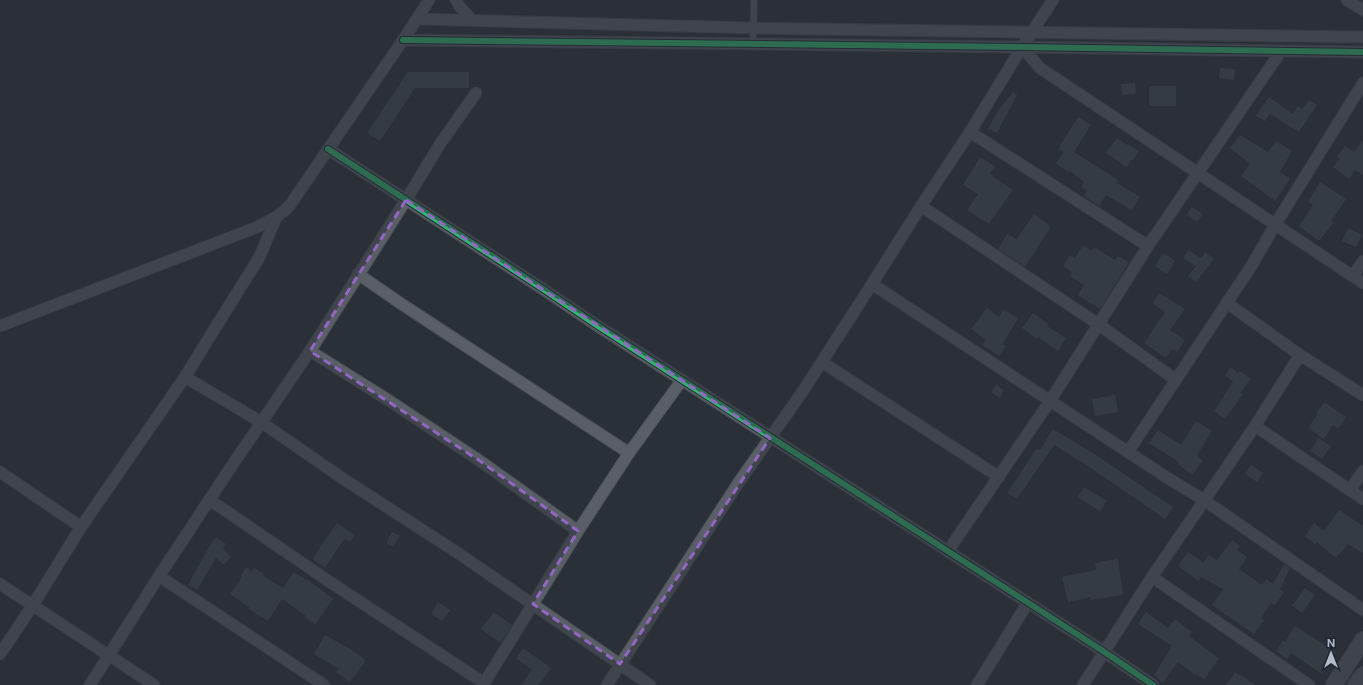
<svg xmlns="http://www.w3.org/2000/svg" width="1363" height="685" viewBox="0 0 1363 685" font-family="'Public Sans',sans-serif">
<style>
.building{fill:#444950}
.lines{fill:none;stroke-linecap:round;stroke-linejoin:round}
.lane-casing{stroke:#484c53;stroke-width:8}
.street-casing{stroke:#484c53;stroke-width:13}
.secondary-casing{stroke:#484c53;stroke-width:18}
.lane{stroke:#5a5e66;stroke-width:5.5}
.street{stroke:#5a5e66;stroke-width:11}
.secondary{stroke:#595d64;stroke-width:16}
.cycleway-casing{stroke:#1d2633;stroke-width:8}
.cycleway{stroke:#33b770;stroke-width:6}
.marked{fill:none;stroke:#9266c3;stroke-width:3;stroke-dasharray:8 5;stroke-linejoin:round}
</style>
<rect width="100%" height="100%" fill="#2a3038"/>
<g class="building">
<path d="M1220,68L1235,69L1234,80L1219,78Z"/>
<path d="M408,72H469V88H415L380,141L367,133Z"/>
<path d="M1135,83L1136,94L1122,95L1121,84Z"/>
<rect x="1149" y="86" width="27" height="20"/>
<path d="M1013,92L1017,95L997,133L988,129L997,112Z"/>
<path d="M1269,97L1293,114L1298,106L1302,109L1309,100L1317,105L1299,132L1270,114L1265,121L1256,116Z"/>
<path d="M1078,117L1091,125L1074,152L1118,180L1117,183L1140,197L1132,210L1106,195L1099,206L1084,196L1087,190L1081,187L1084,182L1069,170L1068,172L1056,163L1064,152L1058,149Z"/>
<path d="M1240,135L1268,152L1276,141L1292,151L1280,172L1290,179L1275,201L1241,176L1250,164L1230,148Z"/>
<path d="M1117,138L1127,145L1128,144L1139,151L1133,160L1132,159L1127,167L1106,153Z"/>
<path d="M1363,140V175L1355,170L1349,179L1333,167L1340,159L1337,157L1345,146L1354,152Z"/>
<path d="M980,157L995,166L990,174L1013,190L989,224L967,210L978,194L963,185Z"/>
<path d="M1320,182L1346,199L1331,221L1334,222L1319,241L1299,226L1313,205L1308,202Z"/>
<path d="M1192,207L1203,214L1197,222L1186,215Z"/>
<path d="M1034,214L1051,227L1025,267L998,249L1007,234L1017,239Z"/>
<path d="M1348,228L1362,235L1356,247L1342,241Z"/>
<path d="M1083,245L1092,251L1094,247L1115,260L1118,256L1129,262L1100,309L1078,295L1084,285L1070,276L1072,273L1063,266L1070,255L1075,258Z"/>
<path d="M1188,250L1201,258L1205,252L1214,259L1196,282L1188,276L1196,266L1183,258Z"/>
<path d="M1163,253L1175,260L1167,274L1155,266Z"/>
<path d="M1159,293L1185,309L1170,330L1185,340L1177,352L1172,349L1166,358L1144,343L1165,312L1152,303Z"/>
<path d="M987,308L999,317L1003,309L1018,318L1003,344L1006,346L999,356L982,345L986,340L971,329Z"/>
<path d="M1033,313L1048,324L1047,326L1066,338L1058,351L1038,337L1037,339L1022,328Z"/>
<path d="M1231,367L1238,373L1240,371L1251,379L1241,392L1243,394L1225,419L1214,411L1233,382L1225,375Z"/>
<path d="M996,385L1004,390L1000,398L991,392Z"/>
<path d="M1115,395L1118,412L1095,416L1092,399Z"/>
<path d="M1324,402L1346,417L1338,429L1333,425L1324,439L1308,428L1317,415L1316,414Z"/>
<path d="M1196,421L1212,431L1197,455L1203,461L1192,475L1178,464L1179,462L1149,443L1158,430L1181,445Z"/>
<path d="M1053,429L1093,453L1173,507L1165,519L1088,466L1054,445L1017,499L1007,493L1037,448L1040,450Z"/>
<path d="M1318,438L1331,446L1322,459L1310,451Z"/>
<path d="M1251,465L1263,473L1257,482L1245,474Z"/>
<path d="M1084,487L1107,501L1100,511L1077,497Z"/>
<path d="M1339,510L1363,526V553L1348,544L1336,558L1317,542L1315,544L1305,536L1314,523L1324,531Z"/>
<path d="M337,523L355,535L350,542L344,539L325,568L312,559Z"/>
<path d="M392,532L400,536L393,547L386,543Z"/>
<path d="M216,537L226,544L223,549L231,557L224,565L216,558L197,590L188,585L206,552H205Z"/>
<path d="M1232,540L1240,546L1237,550L1247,557L1239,569L1262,585L1266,579L1273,584L1284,564L1290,568L1280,589L1284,592L1275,605L1271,603L1261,618L1264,620L1254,634L1212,605L1223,589L1201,577L1198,581L1178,566L1188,552L1204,563L1208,555L1217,560Z"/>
<path d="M1118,559L1123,595L1091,600V597L1068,602L1062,577L1096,570L1095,563Z"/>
<path d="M246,567L252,571L254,568L264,574L263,576L283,588L294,572L306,580L307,579L333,599L315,625L305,617L306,616L282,599L268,621L249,609L250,608L230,594L242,577L241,576Z"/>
<path d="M1305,588L1315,595L1302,613L1292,606Z"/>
<path d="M438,602L450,610L442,621L431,614Z"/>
<path d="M494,612L512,625L500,643L481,629Z"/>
<path d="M1146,612L1168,628L1175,619L1192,632L1189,636L1219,659L1204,679L1196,674L1195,675L1178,662L1163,683L1154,675L1172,646L1138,624Z"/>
<path d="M1295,626L1336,652L1322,674L1291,653L1287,659L1276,651L1283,640L1285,642Z"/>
<path d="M325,635L352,650L366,660L350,682L336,672L339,669L314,654Z"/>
<path d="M523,648L551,668L539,685H521L532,670L516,658Z"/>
<path d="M1235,672L1256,685H1226Z"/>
</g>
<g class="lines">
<defs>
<path id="lane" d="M753,45L754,0"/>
<g id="street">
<path d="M456,0L460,7L472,20"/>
<path d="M1347,0L1363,10"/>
<path d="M418,19L753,28L1363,37"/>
<path d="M403,40L1022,47L1363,52"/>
<path d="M1022,47L1040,68L1363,283"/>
<path d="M970,132L1148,246"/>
<path d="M328,149L543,289L598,326L1103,651L1153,685"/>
<path d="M921,206L1098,324L1176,380"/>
<path d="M358,274L400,303L629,453"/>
<path d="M1353,276L1363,261"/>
<path d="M872,284L1166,477L1204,500L1363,610"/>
<path d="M1227,303L1300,355L1363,395"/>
<path d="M0,326L255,228C268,221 280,217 290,205L403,40L429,0"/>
<path d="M310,351L388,400L480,461L578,531"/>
<path d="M822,362L999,477"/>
<path d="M185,377L261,422L342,478L458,553L650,685"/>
<path d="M1255,426L1363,499"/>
<path d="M1128,452L1252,265L1275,225L1363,83"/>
<path d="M0,472L81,527"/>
<path d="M1350,490L1363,471"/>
<path d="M210,500L333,584L484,683"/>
<path d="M948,551L1050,401L1148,246L1281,51"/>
<path d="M159,576L324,685"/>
<path d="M1152,577L1309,685"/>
<path d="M0,584L154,685"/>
<path d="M0,654L33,605L81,527L185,377L217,325L259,258L276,218"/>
<path d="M90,685L159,576L235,461L310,351L406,200L440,144L476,93"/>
<path d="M483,685L578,531L629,453L682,380"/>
<path d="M607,685L739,482L803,391L872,284L921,206L970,132L1022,47L1053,0"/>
<path d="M977,685L1027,604"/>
<path d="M1083,685L1152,577L1255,426L1300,355"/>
</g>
<g id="secondary">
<path d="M1334,685L1363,640"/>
<path d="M1356,685L1363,675"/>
</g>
</defs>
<use href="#lane" class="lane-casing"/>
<use href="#street" class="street-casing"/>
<use href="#secondary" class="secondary-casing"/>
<use href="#lane" class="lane"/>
<use href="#street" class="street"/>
<use href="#secondary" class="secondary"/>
<defs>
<g id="cycleway">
<path d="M403,40L1022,47L1363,52"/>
<path d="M328,149L543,289L598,326L1103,651L1153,685"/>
</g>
</defs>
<use href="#cycleway" class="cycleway-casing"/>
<use href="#cycleway" class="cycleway"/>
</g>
<path d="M0 0H1363V685H0ZM406,200L770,438L620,664L533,604L578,531L480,461L310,351Z" fill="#2a3038" fill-opacity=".55" fill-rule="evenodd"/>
<path class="marked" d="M406,200L770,438L620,664L533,604L578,531L480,461L310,351Z"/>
<g transform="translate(1331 653)" stroke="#1d2633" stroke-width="3" paint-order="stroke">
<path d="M0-3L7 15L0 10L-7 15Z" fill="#b4bcc9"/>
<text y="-6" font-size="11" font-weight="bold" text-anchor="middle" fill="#b4bcc9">N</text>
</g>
</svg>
